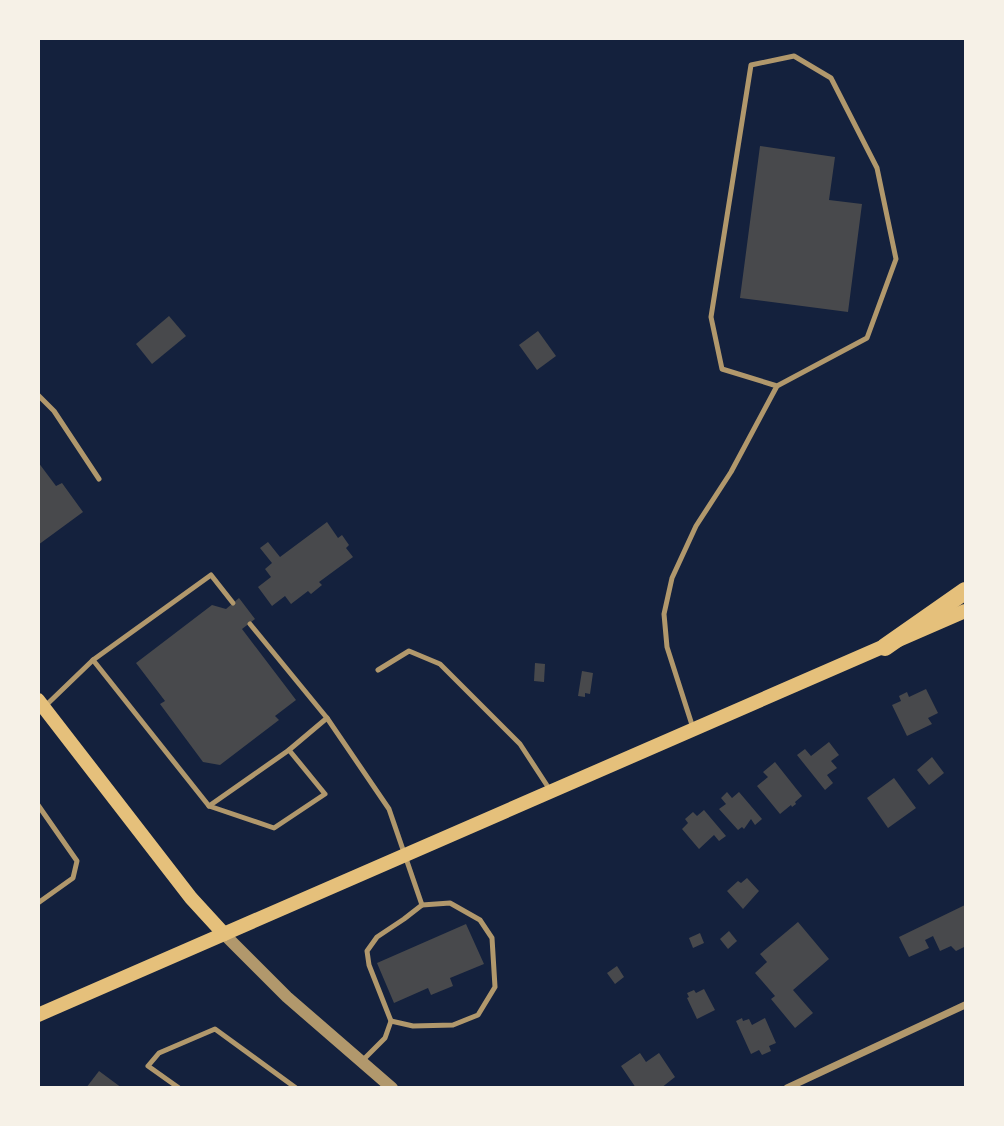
<svg xmlns="http://www.w3.org/2000/svg" width="1004" height="1126" viewBox="0 0 1004 1126" font-family="'Public Sans',sans-serif">
<style>
.building{fill:#48494c}
.lines{fill:none;stroke-linecap:round;stroke-linejoin:round}
.service{stroke:#b1986c;stroke-width:5}
.minor{stroke:#b1986c;stroke-width:7}
.tertiary{stroke:#b1986c;stroke-width:12}
.secondary{stroke:#e5c07b;stroke-width:14}
.motorway{stroke:#e5c07b;stroke-width:18}
</style>
<rect width="100%" height="100%" fill="#14213d"/>
<g class="building">
<path d="M760,146L835,157L829,200L862,204L848,312L740,298Z"/>
<path d="M169,316L186,336L152,364L136,344Z"/>
<path d="M538,331L556,356L537,370L519,345Z"/>
<path d="M38,462L56,486L62,483L83,512L38,545Z"/>
<path d="M327,522L338,538L342,535L349,545L346,548L353,557L319,582L322,585L311,594L308,591L291,604L285,596L272,606L258,587L271,577L265,569L272,563L260,548L268,542L280,557Z"/>
<path d="M239,598L255,619L242,629L296,700L275,716L279,720L220,765L203,762L160,704L165,701L136,663L212,605L226,609Z"/>
<path d="M535,663L545,664L544,682L534,681Z"/>
<path d="M582,671L593,673L590,694L585,693V697L578,696Z"/>
<path d="M926,689L938,713L928,718L932,724L907,736L892,705L901,701L899,696L907,692L909,697Z"/>
<path d="M829,742L839,755L831,761L837,768L827,775L833,783L825,790L797,755L805,749L811,756Z"/>
<path d="M932,757L944,773L929,785L917,770Z"/>
<path d="M775,762L802,796L795,802L796,804L792,807L791,805L780,814L757,786L768,777L763,772Z"/>
<path d="M894,778L916,808L888,828L867,798Z"/>
<path d="M727,792L732,798L739,792L762,819L755,825L751,819L744,829L742,827L738,830L719,809L726,804L721,798Z"/>
<path d="M704,810L726,836L719,841L714,835L699,849L682,829L688,823L685,819L693,812L697,816Z"/>
<path d="M747,878L759,891L743,909L727,891L738,881L741,883Z"/>
<path d="M965,905L964,947L956,951L951,946L940,951L933,936L925,940L929,948L909,957L899,937Z"/>
<path d="M798,922L829,959L793,990L813,1013L795,1028L771,999L775,996L755,973L767,962L760,954Z"/>
<path d="M466,924L484,964L450,978L453,986L431,995L428,988L394,1003L377,963Z"/>
<path d="M729,931L737,941L728,949L720,939Z"/>
<path d="M700,933L704,943L693,948L689,938Z"/>
<path d="M617,966L624,977L615,984L607,973Z"/>
<path d="M704,989L715,1010L697,1019L687,998L689,997L687,993L694,990L696,993Z"/>
<path d="M742,1018L743,1021L749,1019L752,1025L765,1018L776,1043L769,1046L771,1051L762,1055L759,1050L751,1054L736,1021Z"/>
<path d="M640,1053L646,1062L659,1053L675,1077L661,1088H636L621,1066Z"/>
<path d="M99,1071L122,1088H86Z"/>
</g>
<g class="lines">
<g class="service">
<path d="M38,395L54,411L99,479"/>
<path d="M250,624L327,718L389,809L422,905L404,919L377,937L367,951L369,965L391,1021L385,1038L361,1062"/>
<path d="M93,660L209,806L274,828L325,794L289,750L327,718"/>
<path d="M378,670L409,651L440,664L520,744L550,790"/>
<path d="M38,713L93,660L211,575L233,603"/>
<path d="M693,728L667,647L664,614L672,578L696,526L731,472L777,386L867,338L896,259L877,168L831,78L794,56L751,65L711,317L722,369L777,386"/>
<path d="M38,805L77,861L73,878L38,903"/>
<path d="M209,806L289,750"/>
<path d="M391,1021L413,1026L453,1025L478,1015L495,987L492,938L480,920L450,903L422,905"/>
<path d="M179,1088L148,1066L159,1053L215,1029L296,1088"/>
</g>
<path class="minor" d="M787,1088L965,1005"/>
<path class="tertiary" d="M224,934L287,997L392,1088"/>
<g class="secondary">
<path d="M38,700L191,898L224,934"/>
<path d="M38,1015L965,611"/>
</g>
<path class="motorway" d="M885,647L965,591"/>
</g>
<rect width="1004" height="1126" fill="none" stroke="#f6f1e7" stroke-width="80"/>
</svg>
